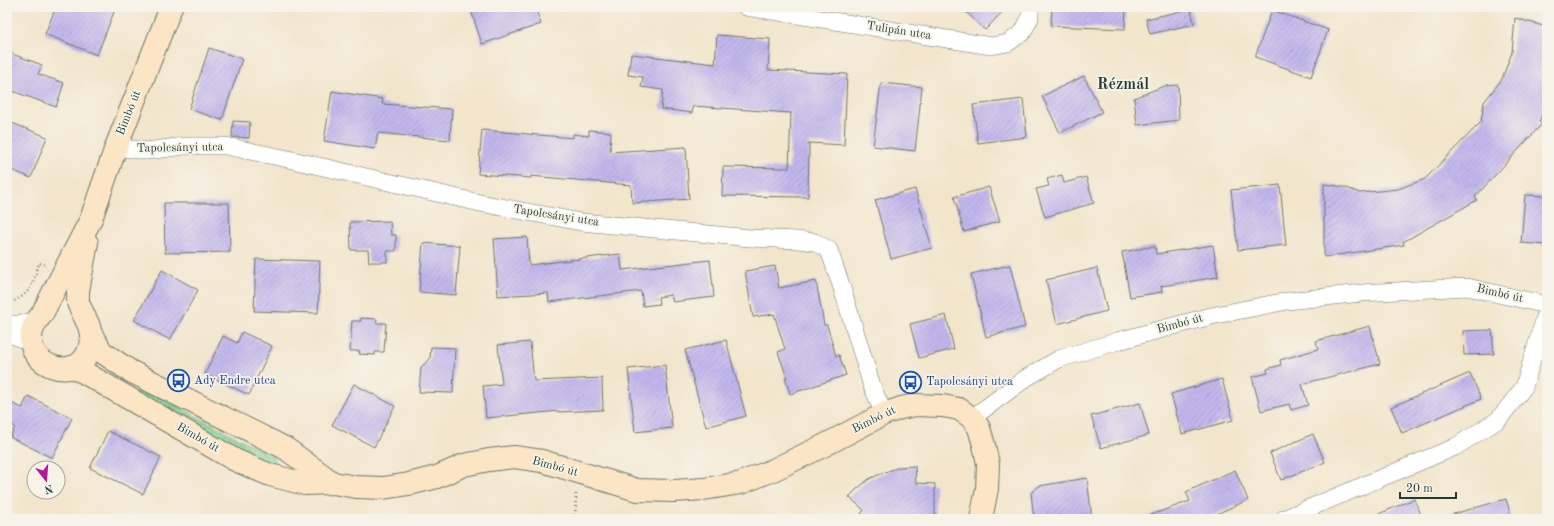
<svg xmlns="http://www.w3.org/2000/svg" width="1554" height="526" viewBox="0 0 1554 526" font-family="'Old Standard TT',serif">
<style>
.grass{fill:url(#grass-dots);stroke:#508863}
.building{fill:url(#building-hatch)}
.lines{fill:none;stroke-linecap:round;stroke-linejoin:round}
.street-casing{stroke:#697869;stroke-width:18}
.secondary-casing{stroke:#697869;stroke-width:24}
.path{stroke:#697869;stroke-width:2.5;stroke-dasharray:1 3;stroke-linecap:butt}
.street{stroke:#fff;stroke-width:17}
.secondary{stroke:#fce5c4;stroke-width:22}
.labels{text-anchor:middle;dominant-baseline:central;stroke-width:3.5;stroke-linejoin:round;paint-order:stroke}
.street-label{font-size:12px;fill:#1f3d34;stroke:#f7f3e8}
.transit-label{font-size:12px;fill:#164399;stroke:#f7f3e8;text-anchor:start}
.district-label{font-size:16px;font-weight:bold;fill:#1f3d34;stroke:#f7f3e8}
</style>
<defs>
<pattern id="grass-dots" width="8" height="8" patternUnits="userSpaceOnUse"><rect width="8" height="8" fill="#82d292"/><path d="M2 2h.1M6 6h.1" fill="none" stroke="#6aac78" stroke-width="1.8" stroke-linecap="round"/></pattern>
<pattern id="building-hatch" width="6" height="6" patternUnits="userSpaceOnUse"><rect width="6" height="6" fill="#c2b8ee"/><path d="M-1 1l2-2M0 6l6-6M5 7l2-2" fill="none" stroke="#9d97c2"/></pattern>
</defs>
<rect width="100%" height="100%" fill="#f7f3e8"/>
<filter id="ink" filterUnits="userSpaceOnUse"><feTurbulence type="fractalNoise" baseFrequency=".025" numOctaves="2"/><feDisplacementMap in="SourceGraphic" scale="8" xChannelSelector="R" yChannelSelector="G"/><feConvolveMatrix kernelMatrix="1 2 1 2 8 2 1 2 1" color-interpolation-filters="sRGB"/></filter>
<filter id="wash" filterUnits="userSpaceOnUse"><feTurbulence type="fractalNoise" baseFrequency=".012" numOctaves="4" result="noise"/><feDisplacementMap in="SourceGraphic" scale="16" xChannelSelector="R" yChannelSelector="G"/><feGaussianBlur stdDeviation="0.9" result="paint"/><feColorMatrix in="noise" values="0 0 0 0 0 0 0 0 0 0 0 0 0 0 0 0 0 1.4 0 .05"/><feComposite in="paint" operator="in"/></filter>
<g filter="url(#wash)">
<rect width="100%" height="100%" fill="#f2e5cc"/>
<path class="grass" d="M143,388L272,456L279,466L267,465L139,399L136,394L137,389Z"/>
<g id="blocks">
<g class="building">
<path d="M56,7H116L97,55L45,34Z"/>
<path d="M470,7H535L541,24L482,44Z"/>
<path d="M961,7H1007L985,30Z"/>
<path d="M1052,7H1126L1125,29L1051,26Z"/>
<path d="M1191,9L1194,24L1150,34L1146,19Z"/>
<path d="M1272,10L1328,30L1311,77L1255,57Z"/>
<path d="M1515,18L1547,27V100L1539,122L1542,124L1475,197L1477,200L1403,242L1404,245L1324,257V184L1344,187L1360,193L1398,189L1425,179L1481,122L1484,102L1502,79L1512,52Z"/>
<path d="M717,35L770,39L768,70L847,74L844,145L809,143L808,197L722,196L723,167L789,168L791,113L693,106L692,113L661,109L663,90L641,87L643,77L628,75L631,54L715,64Z"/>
<path d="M209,48L242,59L222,120L189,109Z"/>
<path d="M7,52L42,65L38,74L64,83L56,107L7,89Z"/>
<path d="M1084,76L1102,112L1060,133L1042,96Z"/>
<path d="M881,83L922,87L915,151L873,146Z"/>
<path d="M1178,85L1179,120L1137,125L1134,98L1164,86Z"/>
<path d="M332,91L383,99L382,104L452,109L450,140L378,133L375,149L324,141Z"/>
<path d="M1023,99L1027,137L978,143L973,105Z"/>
<path d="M7,121L47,137L31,178L7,168Z"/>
<path d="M233,121L250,122L249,138L232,137Z"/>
<path d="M482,130L573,138V134L589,136V130L611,132L610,152L686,147L689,199L632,203L631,185L531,176V178L478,174Z"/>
<path d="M1062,175L1064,183L1086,177L1094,203L1045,217L1036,189L1049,186L1047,179Z"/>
<path d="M1280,185L1286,245L1238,250L1231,190Z"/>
<path d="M989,187L1000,221L964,232L954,197Z"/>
<path d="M915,189L932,248L891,259L875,200Z"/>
<path d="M1525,195L1547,196V245L1521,243Z"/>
<path d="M164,203H229L230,252L165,253Z"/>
<path d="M390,221L391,235H396V251H387V262H369L368,250H351L350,222Z"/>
<path d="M527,237L529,265L620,254L622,270L710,260L714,297L673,302L671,295L658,297L659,304L643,306L641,291L549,302L548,293L498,296L494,239Z"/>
<path d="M423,243L460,246L456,295L419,292Z"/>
<path d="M1213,245L1218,277L1161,286L1162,292L1130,297L1122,252L1155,246L1156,254Z"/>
<path d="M256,259L320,261L318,313L254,311Z"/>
<path d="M1010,265L1025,327L986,337L971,274Z"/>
<path d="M775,266L779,288L816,281L824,325H827L836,356L839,355L846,375L790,394L785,378H787L778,352L785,349L774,314L753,317L745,271Z"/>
<path d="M1097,268L1107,311L1057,324L1046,280Z"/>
<path d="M162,270L198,290L170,340L134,320Z"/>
<path d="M946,315L954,349L919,358L910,324Z"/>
<path d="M361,318L377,319L376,323H386L384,352H375V355L359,354L360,351H350L352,321H361Z"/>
<path d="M1370,326L1380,364L1302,384L1308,405L1291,410L1289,404L1261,411L1252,377L1268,373L1267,369L1281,365L1280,360L1318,349L1316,341Z"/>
<path d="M1492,330L1494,354L1464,355L1463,331Z"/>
<path d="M242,332L272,346L249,395L205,374L223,336L237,343Z"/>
<path d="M726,340L746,416L706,427L685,350Z"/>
<path d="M530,342L534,381L602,378L603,410L559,412V411L486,418L483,386L502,384L498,345Z"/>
<path d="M431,347L455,348L453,393L419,392L421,367L430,359Z"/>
<path d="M665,365L672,428L635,432L628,369Z"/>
<path d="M1470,373L1481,399L1402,433L1391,407Z"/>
<path d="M1222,379L1233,420L1182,434L1171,394Z"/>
<path d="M354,384L395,406L374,447L332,425Z"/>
<path d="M28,396L72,418L52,458L10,437L15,427L7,422V401L22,408Z"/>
<path d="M1140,403L1149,435L1101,448L1091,416Z"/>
<path d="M108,431L161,457L143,494L90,468Z"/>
<path d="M1313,434L1325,462L1281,480L1270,453Z"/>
<path d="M915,466L916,483L935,484V519H857L864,510L849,497L857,489L869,479L885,472L900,467Z"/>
<path d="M1235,470L1248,500L1205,519H1146L1145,517L1190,501L1186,492Z"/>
<path d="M1087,478L1092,519H1034L1031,493L1039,486Z"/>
<path d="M1414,499L1423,519H1367Z"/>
<path d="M1506,499L1512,519H1450V515Z"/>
</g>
</g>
</g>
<g filter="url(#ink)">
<use href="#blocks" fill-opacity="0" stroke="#697869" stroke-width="1"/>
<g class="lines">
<defs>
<g id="street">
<path d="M746,7L991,46L1008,43L1023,32L1030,18V7"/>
<path d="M116,147L147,151L184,146H226L288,159L480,203L581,222L750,238L797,240L815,242L829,250L841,285L872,386L884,414"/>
<path d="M7,324H18L34,321"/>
<path d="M7,333L30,342"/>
<path d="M972,418L1026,378L1059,359L1118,341L1211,316L1287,301L1362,293L1467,287L1547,305"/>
<path d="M1283,519L1455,447L1498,420L1524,387L1547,310"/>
</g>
<g id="secondary">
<path d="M87,243L78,291V303L89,326L91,334L102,352L130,371L285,448L333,483"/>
<path d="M91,334C92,398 0,362 42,314L91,219L116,147L171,7"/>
<path d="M71,367L85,373L235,460L270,475L305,484L333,483L356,487L383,488L409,484L437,477L464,465L489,460L514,457L542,461L637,490L674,491L704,489L741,483L773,470L825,445L884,414L901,408L915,405L943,406L959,409L972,418L979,428L984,445L988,464L987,489L981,519"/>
</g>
</defs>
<use href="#street" class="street-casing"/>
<use href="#secondary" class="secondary-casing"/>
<g class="path">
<path d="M7,304C31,295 32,286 39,263L45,265"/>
<path d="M575,519L576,493"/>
</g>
<use href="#street" class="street"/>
<use href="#secondary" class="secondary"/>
</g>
</g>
<defs>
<symbol id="bus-ring" viewBox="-11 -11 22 22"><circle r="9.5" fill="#f7f3e8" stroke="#1a4fb4" stroke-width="1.5"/><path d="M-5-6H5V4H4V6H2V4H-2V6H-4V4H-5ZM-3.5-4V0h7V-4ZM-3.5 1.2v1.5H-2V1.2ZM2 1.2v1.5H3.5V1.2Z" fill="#1a4fb4"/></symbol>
</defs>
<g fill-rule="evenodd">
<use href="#bus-ring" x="166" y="368" width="25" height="25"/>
<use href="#bus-ring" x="898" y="370" width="25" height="25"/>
</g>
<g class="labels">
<g class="street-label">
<text transform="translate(899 31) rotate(9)">Tulipán utca</text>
<text transform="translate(129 113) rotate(-68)">Bimbó út</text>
<text transform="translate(180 148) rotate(-1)">Tapolcsányi utca</text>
<text transform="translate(556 216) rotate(9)">Tapolcsányi utca</text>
<text transform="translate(1500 294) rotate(13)">Bimbó út</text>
<text transform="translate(1180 324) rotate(-15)">Bimbó út</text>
<text transform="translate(874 420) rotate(-26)">Bimbó út</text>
<text transform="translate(198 438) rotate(30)">Bimbó út</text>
<text transform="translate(555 467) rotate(15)">Bimbó út</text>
</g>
<g class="transit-label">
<text x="194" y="381">Ady Endre utca</text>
<text x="926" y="382">Tapolcsányi utca</text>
</g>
<g class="district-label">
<text x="1123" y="85">Rézmál</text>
</g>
</g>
<rect width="1554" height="526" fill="none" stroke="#f7f3e8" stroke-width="24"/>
<g transform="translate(46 480) rotate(163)"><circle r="19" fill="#f7f3e8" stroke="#a1aaa0"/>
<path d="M0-3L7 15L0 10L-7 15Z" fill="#b5179e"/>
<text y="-6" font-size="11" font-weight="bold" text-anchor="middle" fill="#1f3d34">N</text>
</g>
<path d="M1400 492v6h56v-6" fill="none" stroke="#1f3d34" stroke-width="2"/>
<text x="1406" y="492" font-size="12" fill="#1f3d34" stroke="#f7f3e8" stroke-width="3" paint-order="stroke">20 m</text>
</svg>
